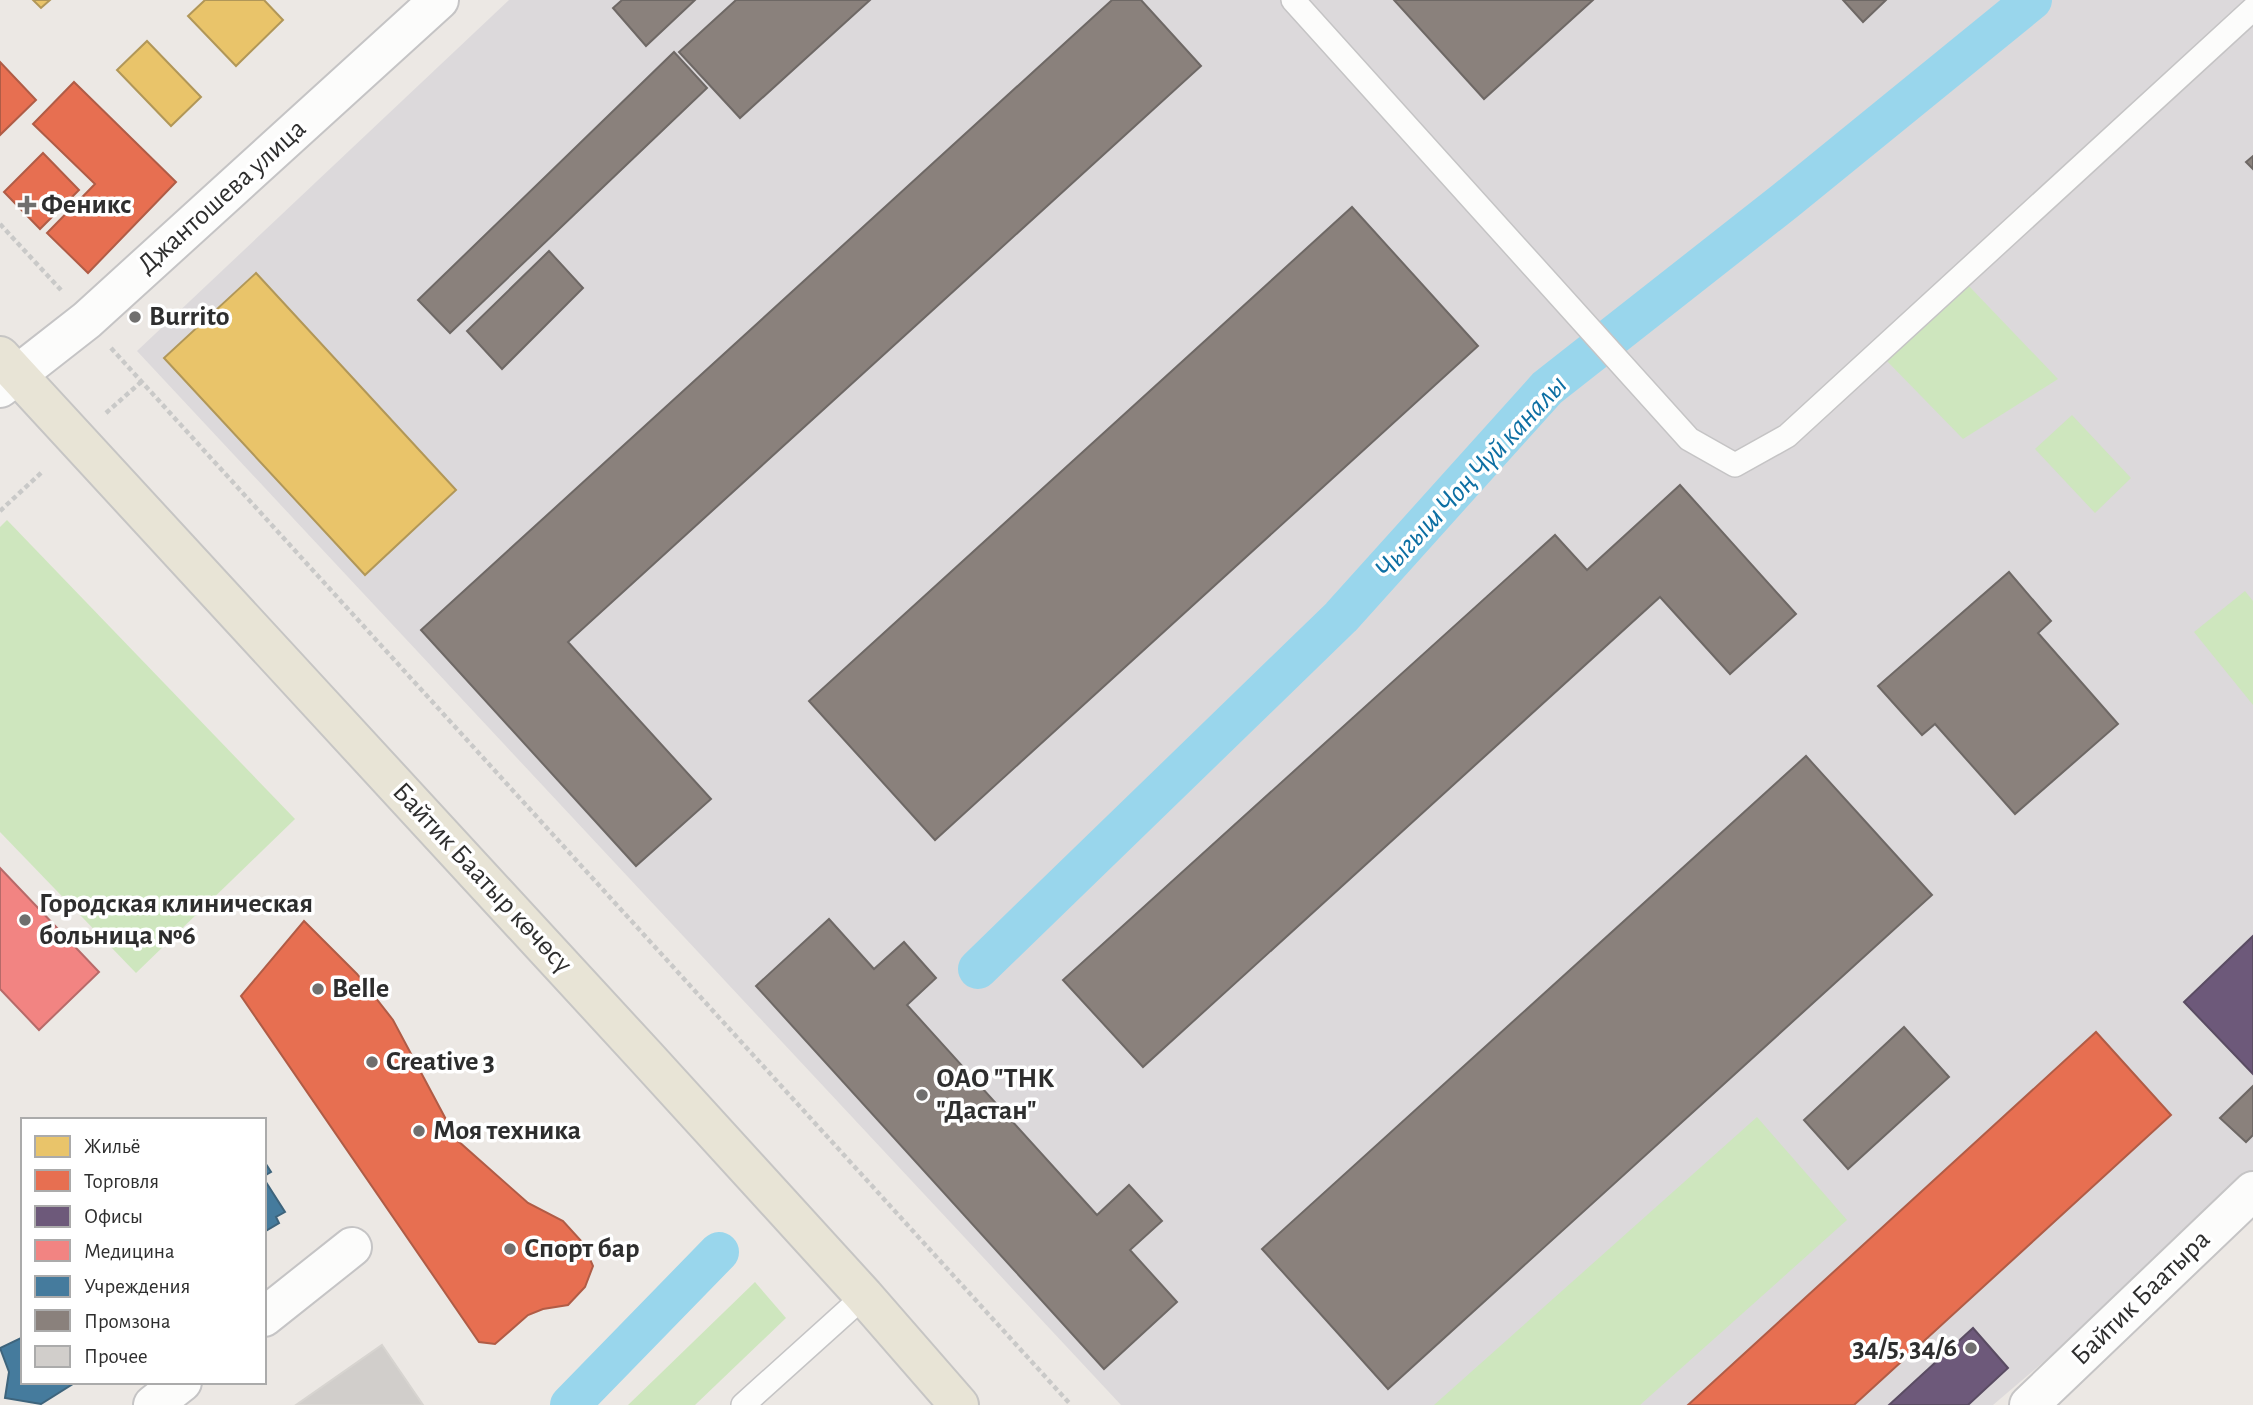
<svg xmlns="http://www.w3.org/2000/svg" width="2253" height="1405" viewBox="0 0 2253 1405" font-family="'Alegreya Sans',sans-serif">
<style>
.industrial{fill:#dcd9db}
.green{fill:#cee6be}
.homes{fill:#e9c46a;stroke:#b19758;stroke-width:2}
.shops{fill:#e76f51;stroke:#b05c46;stroke-width:2}
.offices{fill:#6d597a;stroke:#5a4c63;stroke-width:2}
.health{fill:#f28482;stroke:#b76a69;stroke-width:2}
.public{fill:#457b9d;stroke:#3e647c;stroke-width:2}
.industry{fill:#8a817c;stroke:#6e6865;stroke-width:2}
.lines{fill:none;stroke-linecap:round;stroke-linejoin:round}
.canal{stroke:#99d6ec;stroke-width:40}
.building{fill:#d1cecb;stroke:#d7d4d0;stroke-width:2}
.lane-casing{stroke:#c5c4c5;stroke-width:26}
.street-casing{stroke:#c5c4c5;stroke-width:42}
.primary-casing{stroke:#c6c5c4;stroke-width:42}
.path{stroke:#c9c9c8;stroke-width:4.5;stroke-dasharray:5 3.5;stroke-linecap:butt}
.lane{stroke:#fcfcfb;stroke-width:23}
.street{stroke:#fcfcfb;stroke-width:38}
.primary{stroke:#e8e4d6;stroke-width:38}
.poi-dot{fill:#706f6e;stroke:#fff;stroke-width:2.5}
.labels{text-anchor:middle;dominant-baseline:central;stroke-width:7;stroke-linejoin:round;paint-order:stroke}
.street-label{font-size:28px;fill:#2e2e2e;stroke:#fff}
.poi-label{font-size:28px;font-weight:bold;fill:#2e2e2e;stroke:#fff;text-anchor:start}
.water-label{font-size:30px;font-style:italic;fill:#0d6fa3;stroke:#fff}
</style>
<rect width="100%" height="100%" fill="#ece8e4"/>
<path class="industrial" d="M509,0H2253V1183L1993,1405H1121L137,351Z"/>
<g class="green">
<path d="M1967,284L2058,379L1963,439L1884,358Z"/>
<path d="M2072,415L2131,478L2095,513L2035,449Z"/>
<path d="M7,520L295,819L136,973L0,832V527Z"/>
<path d="M2245,591L2253,601V705L2194,632Z"/>
<path d="M1757,1117L1847,1220L1640,1405H1434Z"/>
<path d="M755,1282L786,1318L695,1405H628Z"/>
</g>
<g class="homes">
<path d="M33,0H50L41,8Z"/>
<path d="M205,0H264L283,20L236,66L188,16Z"/>
<path d="M147,41L201,97L171,126L117,70Z"/>
<path d="M256,273L456,490L365,575L164,358Z"/>
</g>
<g class="shops">
<path d="M0,62L36,100L0,135Z"/>
<path d="M74,82L176,182L88,273L47,233L95,184L33,124Z"/>
<path d="M43,153L79,190L40,229L4,192Z"/>
<path d="M304,921L357,974L393,1020L457,1140L528,1203L563,1221L583,1243L593,1266L585,1287L568,1305L543,1309L528,1315L495,1344L479,1342L241,996Z"/>
<path d="M2096,1032L2171,1115L1854,1405H1688Z"/>
</g>
<g class="offices">
<path d="M2253,936V1074L2184,1002Z"/>
<path d="M1973,1328L2008,1368L1968,1405H1889Z"/>
</g>
<path class="health" d="M0,868L99,972L39,1030L0,989Z"/>
<g class="public">
<path d="M264,1161L271,1172L264,1176Z"/>
<path d="M264,1179L285,1212L276,1217L279,1223L264,1232Z"/>
<path d="M23,1337V1382H76L41,1404L5,1398L9,1372L0,1348Z"/>
</g>
<g class="industry">
<path d="M622,0H695L646,46L613,8Z"/>
<path d="M736,0H870L740,118L679,52Z"/>
<path d="M1112,0H1141L1201,66L568,642L711,799L636,866L421,630Z"/>
<path d="M1394,0H1593L1484,99Z"/>
<path d="M1843,0H1886L1863,22Z"/>
<path d="M674,52L707,88L450,333L418,300Z"/>
<path d="M2253,156V169L2246,162Z"/>
<path d="M1352,207L1478,346L935,840L809,701Z"/>
<path d="M549,251L583,288L502,369L467,331Z"/>
<path d="M1680,485L1796,614L1730,674L1660,597L1143,1067L1063,980L1555,535L1587,570Z"/>
<path d="M2009,572L2051,621L2038,633L2118,724L2015,814L1935,724L1922,735L1878,686Z"/>
<path d="M1806,756L1932,895L1388,1389L1262,1249Z"/>
<path d="M829,919L874,969L904,942L936,978L907,1005L1097,1215L1129,1185L1162,1221L1130,1250L1177,1302L1104,1369L756,986Z"/>
<path d="M1904,1027L1949,1077L1848,1169L1804,1120Z"/>
<path d="M2253,1086V1135L2246,1142L2220,1118Z"/>
</g>
<g class="lines">
<g class="canal">
<path d="M978,969L1341,617L1547,388L1785,201L2032,0"/>
<path d="M570,1405L719,1252"/>
</g>
</g>
<path class="building" d="M382,1345L423,1405H296Z"/>
<g class="lines">
<defs>
<g id="lane">
<path d="M1293,0L1689,439L1735,465L1787,436L2253,9"/>
<path d="M743,1405L864,1296"/>
</g>
<g id="street">
<path d="M0,388L87,320L439,0"/>
<path d="M264,1317L352,1247"/>
<path d="M153,1405L182,1382"/>
<path d="M2029,1405L2253,1191"/>
</g>
<path id="primary" d="M0,356L646,1057L864,1296L959,1405"/>
</defs>
<use href="#lane" class="lane-casing"/>
<use href="#street" class="street-casing"/>
<use href="#primary" class="primary-casing"/>
<g class="path">
<path d="M0,224L61,290"/>
<path d="M111,348L1071,1405"/>
<path d="M106,413L141,382"/>
<path d="M0,511L42,472"/>
</g>
<use href="#lane" class="lane"/>
<use href="#street" class="street"/>
<use href="#primary" class="primary"/>
</g>
<g class="poi-dot">
<path d="M23.5 194.5h7v7h7v7h-7v7h-7v-7h-7v-7h7z"/>
<circle cx="135" cy="317" r="7"/>
<circle cx="25" cy="920" r="7"/>
<circle cx="318" cy="989" r="7"/>
<circle cx="372" cy="1062" r="7"/>
<circle cx="922" cy="1095" r="7"/>
<circle cx="419" cy="1131" r="7"/>
<circle cx="510" cy="1249" r="7"/>
<circle cx="1971" cy="1348" r="7"/>
</g>
<g class="labels">
<g class="street-label">
<text transform="translate(222 197) rotate(-42)">Джантошева улица</text>
<text transform="translate(482 878) rotate(47)">Байтик Баатыр көчөсү</text>
<text transform="translate(2141 1298) rotate(-44)">Байтик Баатыра</text>
</g>
<g class="poi-label">
<text x="41" y="205">Феникс</text>
<text x="149" y="317">Burrito</text>
<text x="39" y="904">Городская клиническая<tspan x="39" dy="32">больница №6</tspan></text>
<text x="332" y="989">Belle</text>
<text x="386" y="1062">Creative 3</text>
<text x="936" y="1079">ОАО "ТНК<tspan x="936" dy="32">"Дастан"</tspan></text>
<text x="433" y="1131">Моя техника</text>
<text x="524" y="1249">Спорт бар</text>
<text x="1957" y="1348" text-anchor="end">34/5, 34/6</text>
</g>
<g class="water-label">
<text transform="translate(1471 477) rotate(-47)">Чыгыш Чоң Чүй каналы</text>
</g>
</g>
<rect x="21" y="1118" width="245" height="266" fill="#ffffff" stroke="#ababab" stroke-width="2"/>
<rect x="35" y="1136" width="35" height="21" fill="#e9c46a" stroke="#ababab" stroke-width="2"/>
<text x="84" y="1153" font-size="21" fill="#2e2e2e">Жильё</text>
<rect x="35" y="1170" width="35" height="21" fill="#e76f51" stroke="#ababab" stroke-width="2"/>
<text x="84" y="1188" font-size="21" fill="#2e2e2e">Торговля</text>
<rect x="35" y="1206" width="35" height="21" fill="#6d597a" stroke="#ababab" stroke-width="2"/>
<text x="84" y="1223" font-size="21" fill="#2e2e2e">Офисы</text>
<rect x="35" y="1240" width="35" height="21" fill="#f28482" stroke="#ababab" stroke-width="2"/>
<text x="84" y="1258" font-size="21" fill="#2e2e2e">Медицина</text>
<rect x="35" y="1276" width="35" height="21" fill="#457b9d" stroke="#ababab" stroke-width="2"/>
<text x="84" y="1293" font-size="21" fill="#2e2e2e">Учреждения</text>
<rect x="35" y="1310" width="35" height="21" fill="#8a817c" stroke="#ababab" stroke-width="2"/>
<text x="84" y="1328" font-size="21" fill="#2e2e2e">Промзона</text>
<rect x="35" y="1346" width="35" height="21" fill="#d1cecb" stroke="#ababab" stroke-width="2"/>
<text x="84" y="1363" font-size="21" fill="#2e2e2e">Прочее</text>
</svg>
